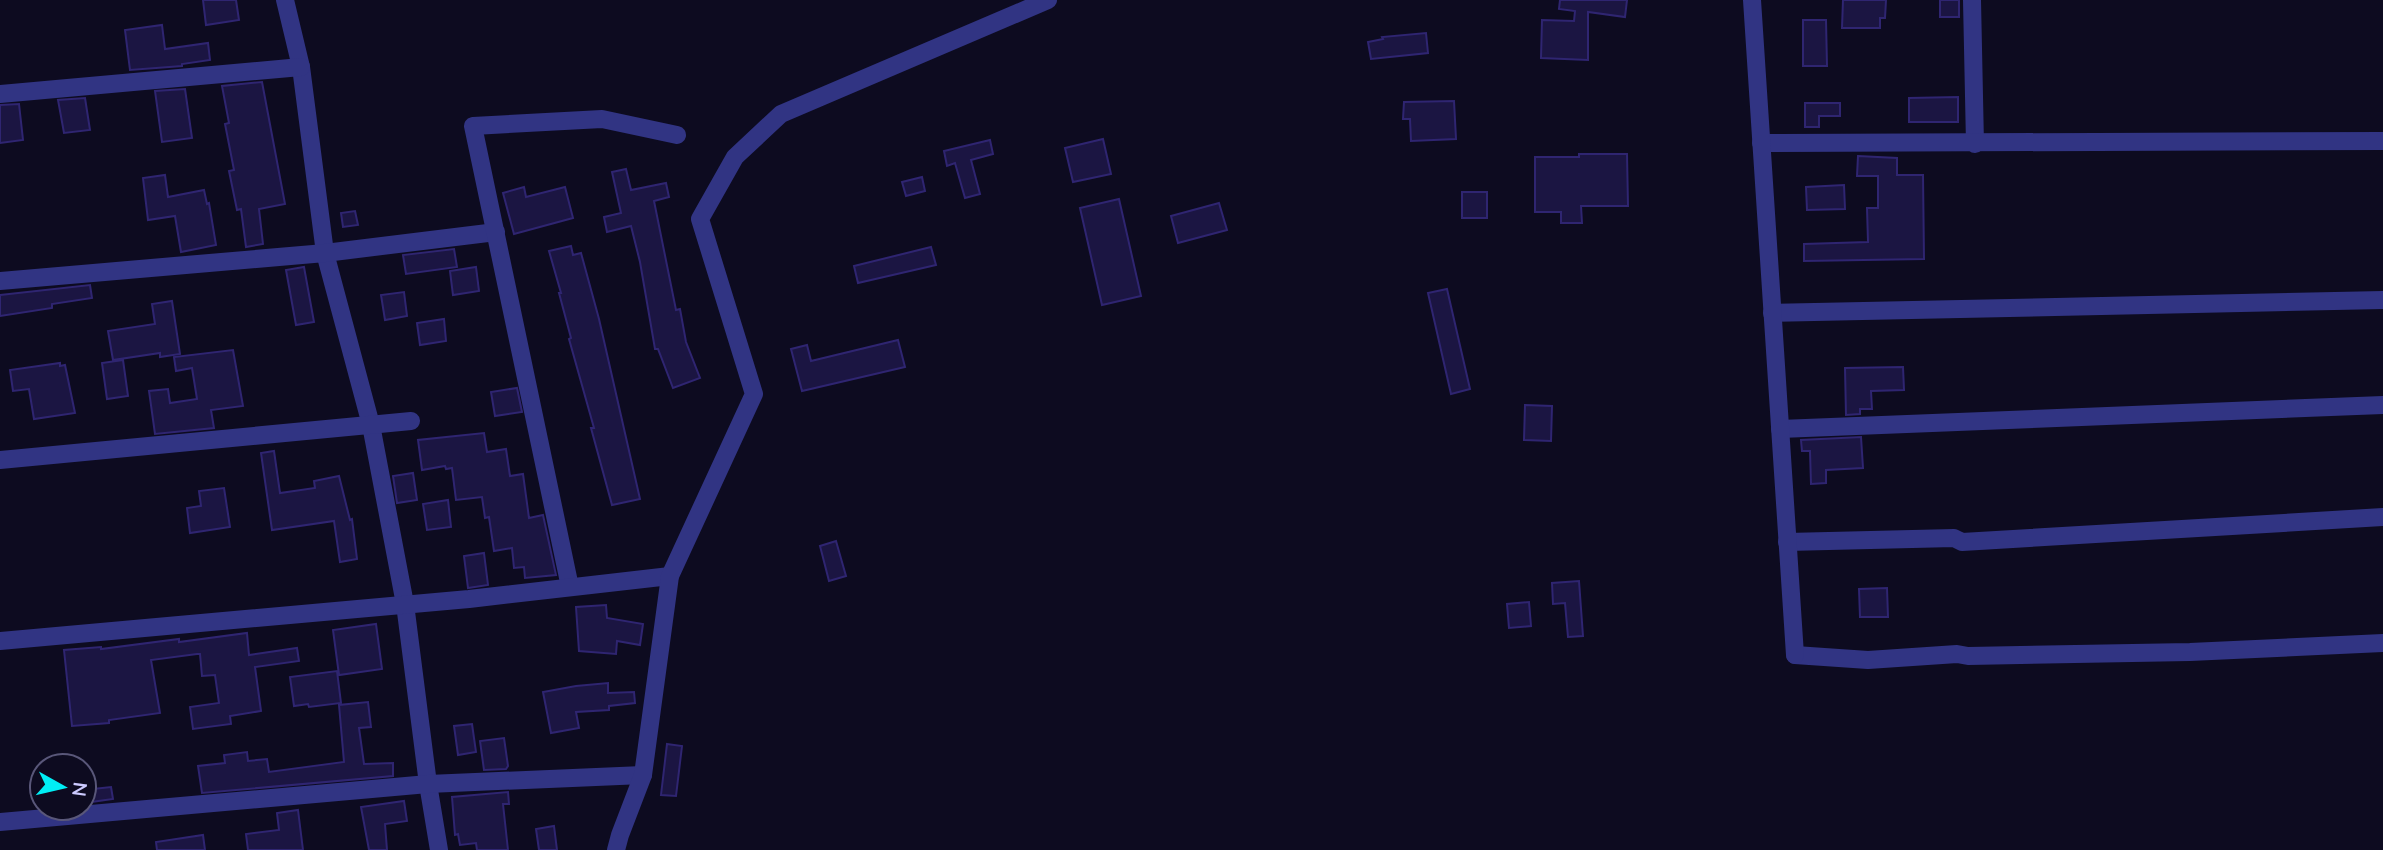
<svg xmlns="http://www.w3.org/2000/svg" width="2383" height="850" viewBox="0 0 2383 850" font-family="Mulish,sans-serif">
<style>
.building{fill:#1b1542;stroke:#2f2571;stroke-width:2}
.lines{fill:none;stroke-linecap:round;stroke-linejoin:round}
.minor{stroke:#313483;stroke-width:18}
.tertiary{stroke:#313483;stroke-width:18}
</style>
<rect width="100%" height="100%" fill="#0d0b20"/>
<g class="building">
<path d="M203,0H236L239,20L206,25Z"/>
<path d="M1560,0H1627L1625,17L1588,12V60L1541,58L1542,20L1574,21L1575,11L1559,9Z"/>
<path d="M1843,0H1886L1885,18H1880V28H1842Z"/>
<rect x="1940" y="0" width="19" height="17"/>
<path d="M1803,20H1826L1827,66H1803Z"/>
<path d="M162,25L165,49L208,43L210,60L182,64V66L130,70L125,30Z"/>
<path d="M1426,33L1428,53L1371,59L1368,42L1383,39L1382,37Z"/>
<path d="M262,82L285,204L259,209L263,244L246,247L241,209L237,210L229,171L234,170L225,124L229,123L222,86Z"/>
<path d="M185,89L192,138L162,142L155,91Z"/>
<path d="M1958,97V122H1909V98Z"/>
<path d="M85,98L90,130L64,133L58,100Z"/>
<path d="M1454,101L1456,139L1411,141L1410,119H1403L1404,102Z"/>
<path d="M1805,103H1840V116H1819V127H1805Z"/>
<path d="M19,104L23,140L0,143V105Z"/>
<path d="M1103,139L1111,174L1073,182L1065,148Z"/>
<path d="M990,140L993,154L971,160L980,194L965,198L955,163L947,166L944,151Z"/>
<path d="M1579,154H1627L1628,206H1581L1582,223H1561V212H1535V157H1579Z"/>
<path d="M1858,156L1897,158V175H1923L1924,259L1804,261V244L1868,242L1867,208H1878V176H1857Z"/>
<path d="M626,169L631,190L666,183L669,197L654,201L676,310L680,309L686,342L700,378L673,388L658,349H655L640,262L631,226L607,232L604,217L621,213L612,172Z"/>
<path d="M165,175L168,197L204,190L207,204L209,203L216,245L181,252L175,216L148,220L143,178Z"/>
<path d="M922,177L925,191L906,196L902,182Z"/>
<path d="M1844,185L1845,209L1807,210L1806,187Z"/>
<path d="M524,187L526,197L565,187L573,218L514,234L503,193Z"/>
<rect x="1462" y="192" width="25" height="26"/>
<path d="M1119,199L1141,296L1102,305L1080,208Z"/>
<path d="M1219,203L1227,230L1178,243L1171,216Z"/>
<path d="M355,211L358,225L343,227L341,213Z"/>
<path d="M571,246L573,255L581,253L599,319L640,499L612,505L591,428H594L569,339L571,338L559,293H561L549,251Z"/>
<path d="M931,247L936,265L858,283L854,266Z"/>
<path d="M454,249L457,267L406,274L403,255Z"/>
<path d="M304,267L314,322L296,325L286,270Z"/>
<path d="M476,267L479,291L453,295L450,271Z"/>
<path d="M90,285L92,298L52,304V308L0,316V295Z"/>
<path d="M1447,289L1470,389L1451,394L1428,293Z"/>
<path d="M404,292L407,316L385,320L381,295Z"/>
<path d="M172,301L180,354L160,357V353L113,360L108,331L155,324L152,304Z"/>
<path d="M444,319L446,341L420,345L417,323Z"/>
<path d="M898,340L905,367L802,391L791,349L807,345L811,361Z"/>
<path d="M233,350L243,406L211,410L214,428L155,434L149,391L168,389L170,403L197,399L192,368L176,371L174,357Z"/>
<path d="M123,360L128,396L107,399L102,363Z"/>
<path d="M60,363V366L65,365L75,413L34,419L29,389L13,391L10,370Z"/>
<path d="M1903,367L1904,390L1871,391L1872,409H1860V414L1846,415L1845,368Z"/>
<path d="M517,388L522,412L495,416L491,392Z"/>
<path d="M1525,405L1552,406L1551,441L1524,440Z"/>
<path d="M484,433L487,452L506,449L510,476L523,474L529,518L543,515L556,575L525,578L524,567L514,568L512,548L494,551L489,517L485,518L482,497L456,500L452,468L446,469L445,466L422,470L418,440Z"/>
<path d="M1861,437L1863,468L1826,470V483L1811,484L1810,451H1802L1801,440Z"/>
<path d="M274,451L280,493L315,488L314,481L339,476L350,520L352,519L357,559L340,562L334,521L272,530L261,453Z"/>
<path d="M413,473L417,500L397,503L393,476Z"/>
<path d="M224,488L230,527L190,533L187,508L201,506L199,491Z"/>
<path d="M448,500L451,527L427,530L423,504Z"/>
<path d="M836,541L846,576L829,581L820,546Z"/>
<path d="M484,553L488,585L468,588L464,556Z"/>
<path d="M1579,581L1583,636L1568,637L1565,603L1553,604L1552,583Z"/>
<path d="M1887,588L1888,617H1860L1859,589Z"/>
<path d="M1529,602L1531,626L1509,628L1507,604Z"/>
<path d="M606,605L607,618L643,624L640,645L617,641L616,654L579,651L576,607Z"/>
<path d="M376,624L382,669L339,675L333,630Z"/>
<path d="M247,633L249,655L297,648L299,661L255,667L261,711L230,716L231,724L193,729L190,707L219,703L215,675L202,676L200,654H197L151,660L160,713L109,720V723L72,726L64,650L101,647V649L179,639V642Z"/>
<path d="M337,671L341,703L309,707L308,704L294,706L290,677Z"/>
<path d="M608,683V693L634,692L635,703L609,706V710L576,712L579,728L551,733L543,692L576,686Z"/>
<path d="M368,702L371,727L359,728L364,764L393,763V776L202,793L198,766L225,763L224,755L247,752L248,761L267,759L269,772L344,762L339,705Z"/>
<path d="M472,724L476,752L458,755L454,726Z"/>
<path d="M504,738L508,766L506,769L484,770L480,741Z"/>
<path d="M667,744L682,746L676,796L661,795Z"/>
<path d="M111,787L113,799L84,803V790Z"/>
<path d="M508,792L509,804H503L508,850H477L476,843L460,845L458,834L455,835L452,797Z"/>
<path d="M404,801L407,821L385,824L387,850H369L361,807Z"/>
<path d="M298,810L303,850H248L246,834L279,830L277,813Z"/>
<path d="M554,826L557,850H539L536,829Z"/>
<path d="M203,835L205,850H157L156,842Z"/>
</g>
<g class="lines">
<g class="minor">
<path d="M285,0L301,67L325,253L371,425L405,604L428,784L439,850"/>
<path d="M1972,0L1975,144"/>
<path d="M0,94L301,67"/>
<path d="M1761,143L2383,141"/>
<path d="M0,281L325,253L496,232"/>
<path d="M1772,313L2383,300"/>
<path d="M1780,429L2383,405"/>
<path d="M0,460L411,421"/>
<path d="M1787,542L1954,538L1962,542L2383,517"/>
<path d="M570,587L473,126L602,119L677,135"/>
<path d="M0,641L469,599L670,576"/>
<path d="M1795,655L1868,660L1957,654L1968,656L2190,652L2383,643"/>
<path d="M0,822L428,784L643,775"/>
<path d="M616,850L620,835L643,775L670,576L754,394L700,219L735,157L781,114L1048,0"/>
</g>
<path class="tertiary" d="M1752,0L1795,655"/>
</g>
<g transform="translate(63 787) rotate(98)"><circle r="33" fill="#0d0b20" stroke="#595779" stroke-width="2"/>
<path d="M0-5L12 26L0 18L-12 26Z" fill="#00eef5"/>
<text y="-10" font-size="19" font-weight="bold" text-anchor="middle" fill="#cccaff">N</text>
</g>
</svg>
